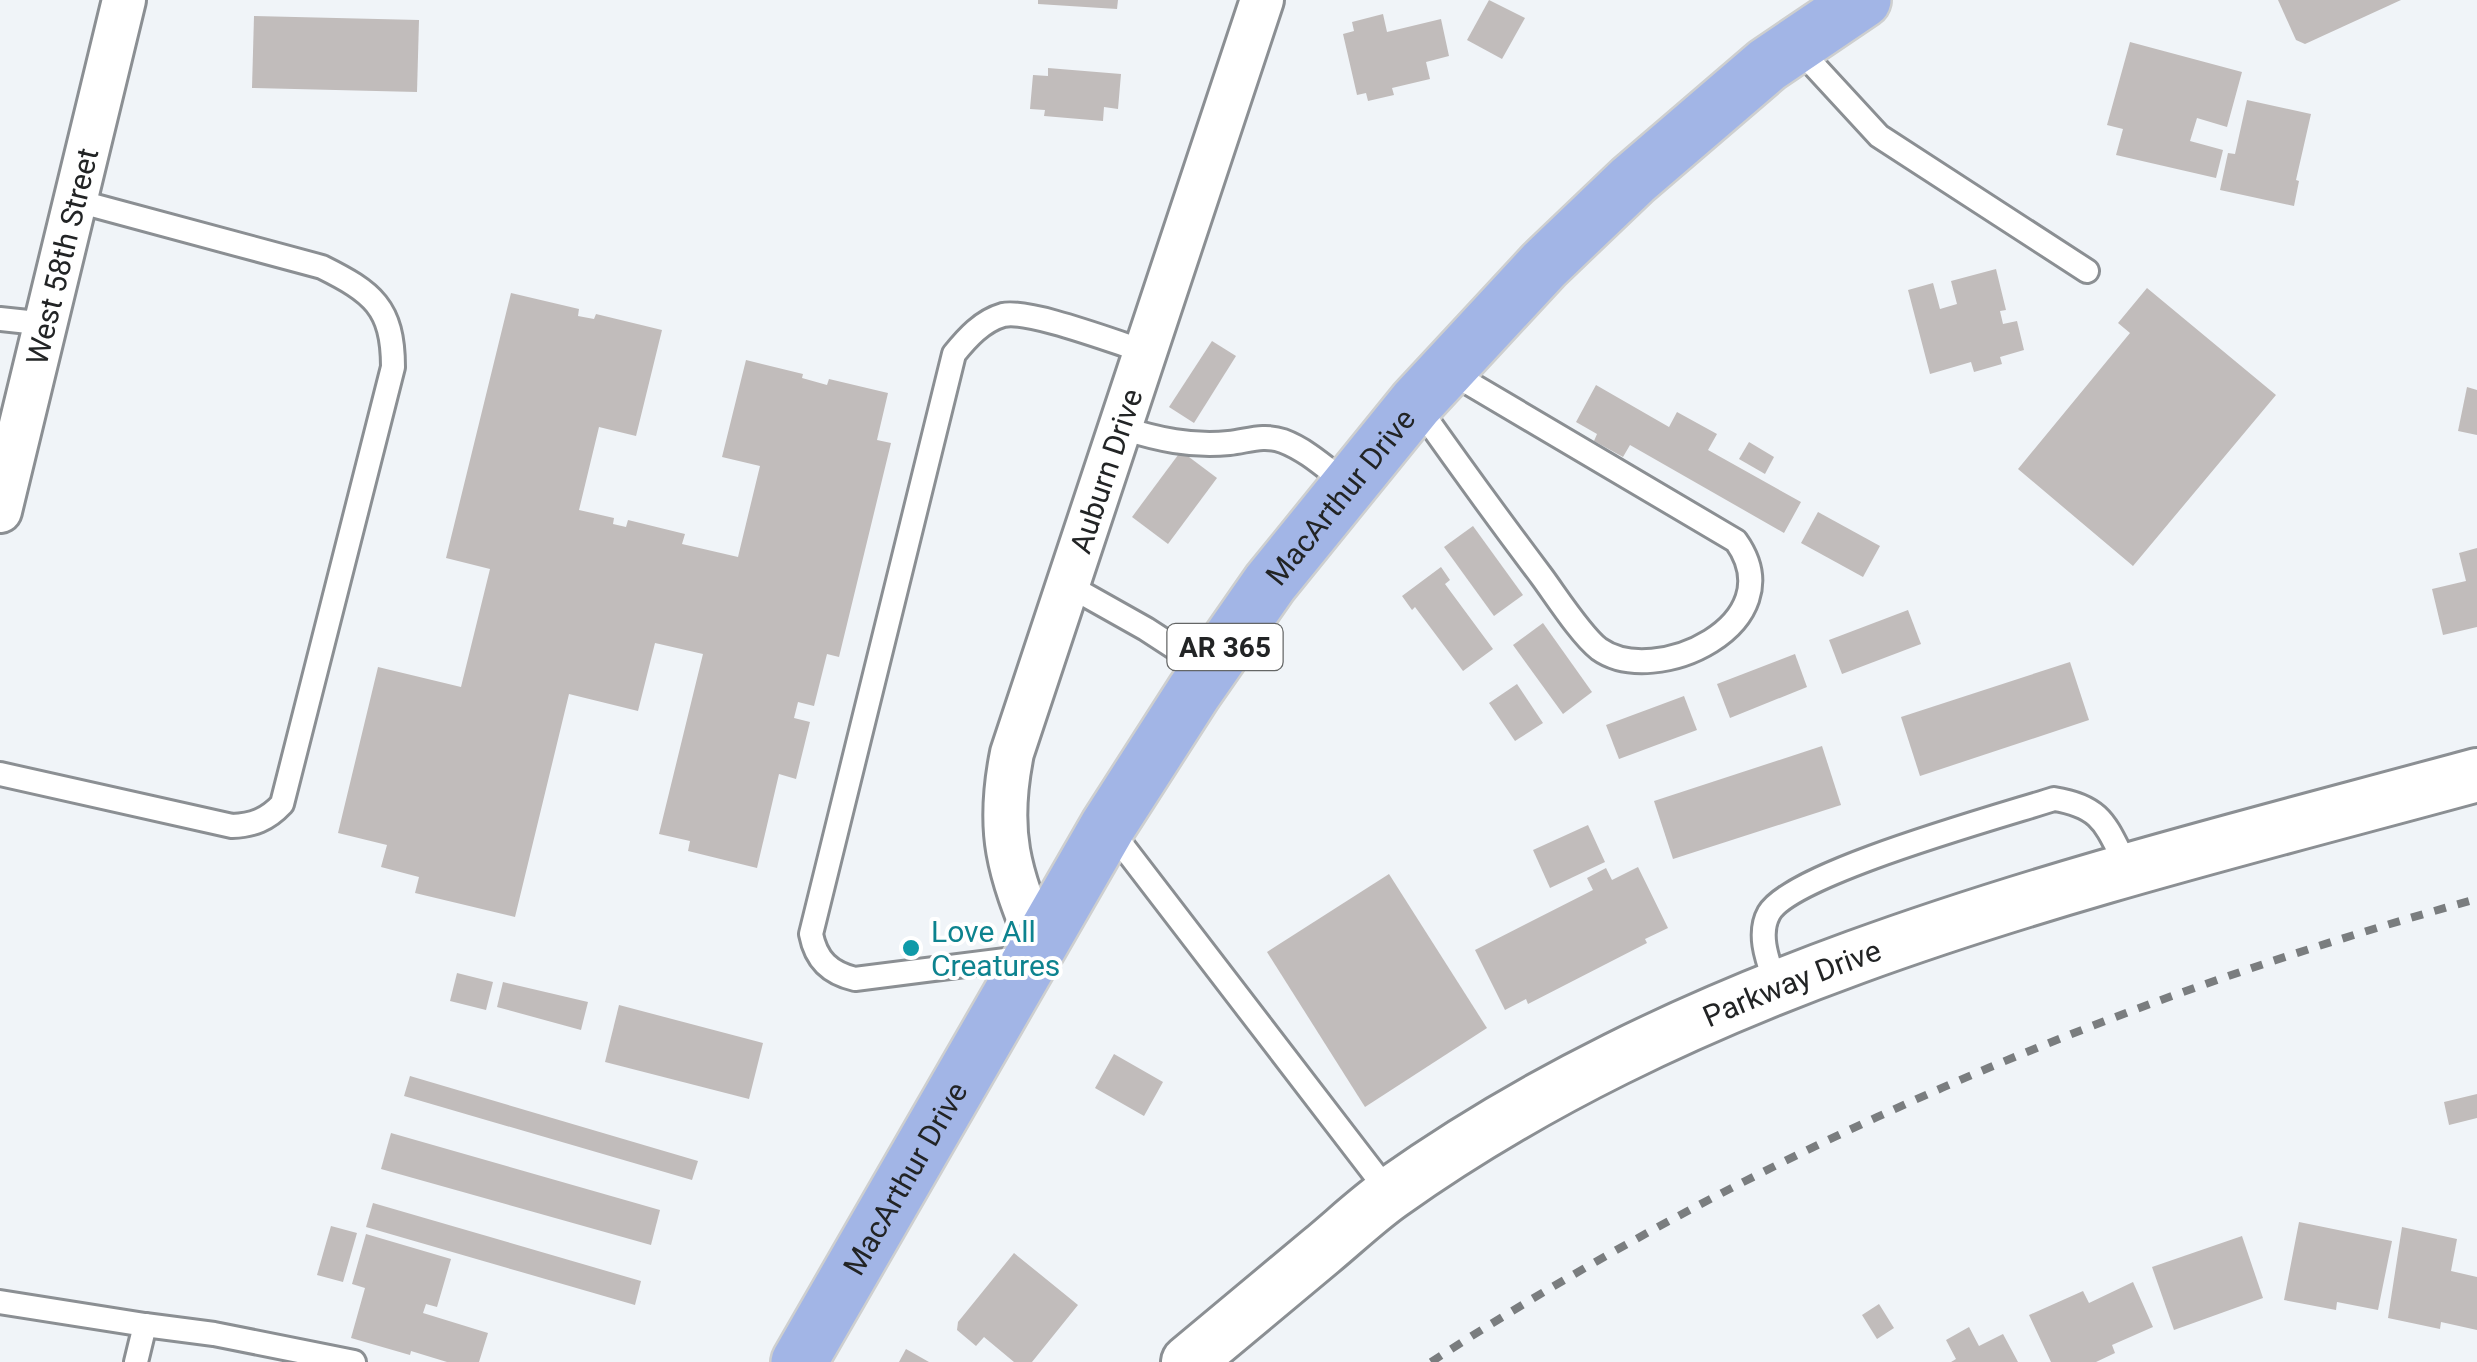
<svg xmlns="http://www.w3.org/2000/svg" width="2477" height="1362" viewBox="0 0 2477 1362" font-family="Roboto,sans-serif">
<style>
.building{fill:#c1bcbb}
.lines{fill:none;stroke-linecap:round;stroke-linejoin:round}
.service-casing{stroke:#8b8f93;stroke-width:28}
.minor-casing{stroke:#8b8f93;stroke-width:48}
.tertiary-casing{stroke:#8b8f93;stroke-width:58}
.primary-casing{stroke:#cecfcf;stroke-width:60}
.service{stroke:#fff;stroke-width:22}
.minor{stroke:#fff;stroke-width:42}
.tertiary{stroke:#fff;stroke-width:52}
.primary{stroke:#a2b5e6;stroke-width:55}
.rail{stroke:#7a7d7f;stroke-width:8;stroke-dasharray:12 12;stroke-linecap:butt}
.culture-dot{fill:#0f9aa8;stroke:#fff;stroke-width:4}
.labels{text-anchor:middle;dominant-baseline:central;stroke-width:8;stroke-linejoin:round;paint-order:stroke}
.shield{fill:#fff;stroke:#646666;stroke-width:2.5}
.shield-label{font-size:28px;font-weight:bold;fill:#222425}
.street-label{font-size:30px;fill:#222425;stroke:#fff}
.culture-label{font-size:30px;fill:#0d838f;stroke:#fff;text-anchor:start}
</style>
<rect width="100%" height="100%" fill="#f0f4f8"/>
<g class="building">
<path d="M1038,0H1118L1117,9L1038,4Z"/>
<path d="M1489,0L1525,18L1502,59L1467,40Z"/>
<path d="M2278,0H2401L2305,44L2296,40Z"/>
<path d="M1383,14L1387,32L1441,19L1449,56L1426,62L1430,79L1392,88L1394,95L1368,101L1366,93L1357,95L1343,34L1354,31L1352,22Z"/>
<path d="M254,16L419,20L417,92L252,88Z"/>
<path d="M2130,42L2242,72L2227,127L2197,118L2190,141L2223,150L2216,178L2116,155L2123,129L2107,125Z"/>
<path d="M1048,68L1121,74L1118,109L1104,107L1103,121L1044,116L1045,110L1030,109L1033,75L1048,76Z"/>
<path d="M2247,100L2311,114L2296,180L2299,181L2294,206L2220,190L2228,153L2235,154Z"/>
<path d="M1996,269L2006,310L2000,311L2003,324L2017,321L2024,350L2000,357L2002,364L1974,372L1971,362L1930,374L1908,290L1933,283L1940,309L1957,304L1951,281Z"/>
<path d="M2147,288L2276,395L2133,566L2018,469L2130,333L2118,323Z"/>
<path d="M511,293L579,309L578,316L594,319L596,314L662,330L636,436L599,427L579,510L614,518L613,524L626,527L628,520L685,534L682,544L738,557L760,466L722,457L746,360L803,374L802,378L827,385L829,379L888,393L877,440L891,443L839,657L827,654L814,706L798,702L794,718L810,722L796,779L779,774L757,868L688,851L690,841L659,834L703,654L655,643L638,711L569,694L515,917L415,893L419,877L381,867L387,845L338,833L378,667L461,687L490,569L446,558Z"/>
<path d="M1212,341L1236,356L1194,423L1169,407Z"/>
<path d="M1596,385L1669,427L1677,412L1717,434L1708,450L1801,502L1784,533L1630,445L1623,457L1594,441L1597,434L1576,422Z"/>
<path d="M2467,387L2477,390V435L2458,431Z"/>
<path d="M1749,442L1774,457L1765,474L1739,459Z"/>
<path d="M1181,451L1217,478L1168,544L1132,517Z"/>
<path d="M1818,512L1880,546L1863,577L1801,543Z"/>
<path d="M1473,526L1523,595L1494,616L1444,547Z"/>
<path d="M2477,548V627L2443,635L2432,589L2466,581L2459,553Z"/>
<path d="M1441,567L1450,580L1445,584L1493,649L1463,671L1415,607L1412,610L1402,596Z"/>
<path d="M1908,610L1921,644L1842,674L1829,640Z"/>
<path d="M1543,623L1592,692L1563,714L1513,645Z"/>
<path d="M1795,654L1807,687L1730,718L1717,684Z"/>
<path d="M2070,662L2089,720L1920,776L1901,717Z"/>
<path d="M1517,684L1543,723L1515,741L1489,703Z"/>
<path d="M1684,696L1697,730L1619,759L1606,725Z"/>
<path d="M1822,746L1841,805L1673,859L1654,801Z"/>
<path d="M1588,825L1605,862L1550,888L1533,850Z"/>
<path d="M1638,867L1668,928L1645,939L1647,943L1528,1004L1526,999L1505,1010L1475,950L1593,890L1587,878L1606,868L1612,880Z"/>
<path d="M1389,874L1487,1028L1365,1107L1267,952Z"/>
<path d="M457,973L493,982L486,1010L450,1001Z"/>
<path d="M503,982L588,1002L581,1030L497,1007Z"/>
<path d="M619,1005L763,1043L749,1099L605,1062Z"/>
<path d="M1114,1054L1163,1082L1144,1116L1095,1088Z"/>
<path d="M410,1076L698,1161L692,1180L404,1096Z"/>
<path d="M2477,1094V1118L2449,1125L2444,1102Z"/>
<path d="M391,1133L660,1210L651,1245L381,1169Z"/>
<path d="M373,1203L641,1281L635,1305L366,1227Z"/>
<path d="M2299,1222L2392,1241L2378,1310L2337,1302L2336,1310L2284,1300Z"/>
<path d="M331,1226L357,1233L343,1282L317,1275Z"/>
<path d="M2402,1227L2457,1239L2451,1271L2477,1277V1330L2441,1322L2440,1329L2388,1318Z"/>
<path d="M366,1234L451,1259L437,1307L426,1304L423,1313L488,1333L479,1362H447L411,1351L410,1355L351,1338L365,1288L352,1284Z"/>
<path d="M2242,1236L2263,1298L2174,1330L2152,1267Z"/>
<path d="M1014,1253L1078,1305L1032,1362H1014L984,1337L976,1346L957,1330L958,1322Z"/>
<path d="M2133,1282L2153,1327L2112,1345L2115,1353L2096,1362H2051L2029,1315L2083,1291L2089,1303Z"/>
<path d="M1879,1304L1894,1328L1877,1339L1862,1315Z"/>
<path d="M1969,1327L1979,1346L2003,1334L2018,1362H1951L1956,1359L1946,1340Z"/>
<path d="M906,1349L929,1362H899Z"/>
</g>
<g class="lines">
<defs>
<g id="service">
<path d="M1796,46L1879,136L2087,271"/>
<path d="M0,319L47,324"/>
<path d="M1416,404C1457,462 1499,520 1542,577C1556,596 1581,635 1599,649C1655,689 1795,624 1736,541L1445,369"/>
<path d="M1122,428C1157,439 1192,447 1229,443C1248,441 1263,434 1283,441C1307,450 1327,469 1347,484"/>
<path d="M1066,584L1146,629L1209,670"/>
<path d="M0,774L232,826C253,825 267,820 282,804L393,367C393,307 372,292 322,267L77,201"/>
<path d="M1109,828L1390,1194"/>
<path d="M1028,957L855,979C830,973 816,960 811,934L954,354C967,338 982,321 1003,315C1029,309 1117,343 1147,352"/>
<path d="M1777,988C1770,966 1756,936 1769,913C1792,873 2001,816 2054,799C2105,807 2106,828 2129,870"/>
<path d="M0,1302L145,1325L136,1362"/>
<path d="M145,1325L214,1334L354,1362"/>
</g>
<g id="minor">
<path id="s1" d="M0,511L124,0"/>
<path id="s2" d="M1039,945C1009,871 996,833 1012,753L1262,0"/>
</g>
<g id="tertiary">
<path id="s3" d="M1188,1362C1232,1325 1277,1288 1321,1251C1344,1232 1367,1210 1391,1193C1713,964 2103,877 2477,775"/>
</g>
<g id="primary">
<path id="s4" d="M799,1362L1108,826L1194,692L1270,583L1416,403L1544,265L1633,180L1767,65L1863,0"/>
</g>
</defs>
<use href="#service" class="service-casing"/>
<use href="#minor" class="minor-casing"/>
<use href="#tertiary" class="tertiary-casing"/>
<use href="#primary" class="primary-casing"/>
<use href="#service" class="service"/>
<use href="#minor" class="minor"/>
<use href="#tertiary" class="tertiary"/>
<use href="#primary" class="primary"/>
<path class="rail" d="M1431,1362C1754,1153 2107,1001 2477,899"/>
</g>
<circle class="culture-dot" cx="911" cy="948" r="10"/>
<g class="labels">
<rect class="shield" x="1167.5" y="624" width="115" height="46" rx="8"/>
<g class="shield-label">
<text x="1225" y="647">AR 365</text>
</g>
<g class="street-label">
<text stroke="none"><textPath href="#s1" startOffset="262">West 58th Street</textPath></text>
<text stroke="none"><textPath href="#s2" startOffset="495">Auburn Drive</textPath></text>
<text stroke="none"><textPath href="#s4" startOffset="1022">MacArthur Drive</textPath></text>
<text stroke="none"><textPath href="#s3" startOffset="718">Parkway Drive</textPath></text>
<text stroke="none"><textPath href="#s4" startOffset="212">MacArthur Drive</textPath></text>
</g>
<g class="culture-label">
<text x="931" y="931">Love All<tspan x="931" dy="34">Creatures</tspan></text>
</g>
</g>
</svg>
